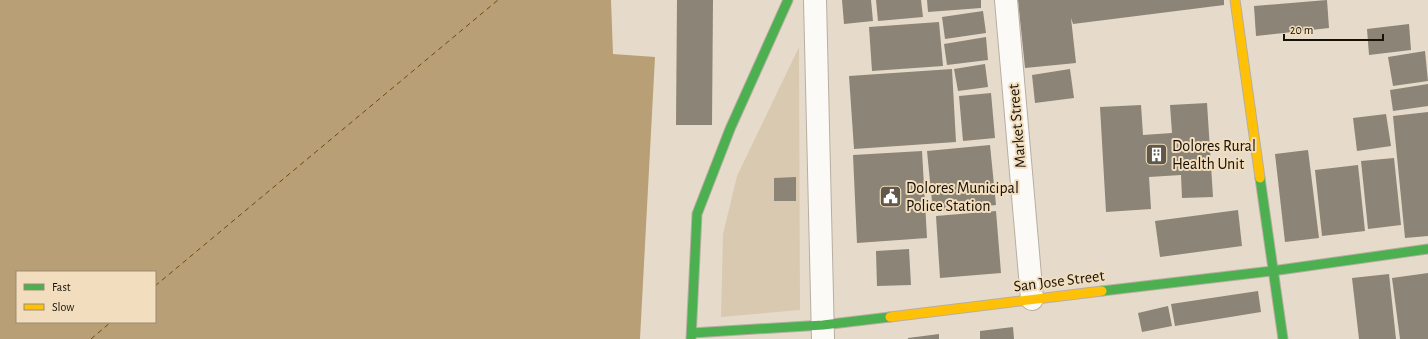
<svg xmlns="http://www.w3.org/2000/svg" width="1428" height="339" viewBox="0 0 1428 339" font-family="'Alegreya Sans',sans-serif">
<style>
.green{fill:#d9c9b0}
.water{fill:#b89f76;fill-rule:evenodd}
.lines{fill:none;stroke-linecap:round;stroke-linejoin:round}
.ferry{stroke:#6b4b09;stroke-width:1;stroke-dasharray:5 4;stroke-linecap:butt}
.building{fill:#8c8476}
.street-casing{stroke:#b7aea1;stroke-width:24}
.fast-casing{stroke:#b7aea1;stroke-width:11}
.slow-casing{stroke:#b7aea1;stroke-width:11}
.street{stroke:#fbfaf7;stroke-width:22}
.fast{stroke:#4caf50;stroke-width:9}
.slow{stroke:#ffc107;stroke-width:9}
.labels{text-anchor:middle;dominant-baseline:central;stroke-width:4;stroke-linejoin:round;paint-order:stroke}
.street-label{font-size:16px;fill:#171106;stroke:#f2debe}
.poi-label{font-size:16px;fill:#171106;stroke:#f2debe;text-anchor:start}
</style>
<rect width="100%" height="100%" fill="#e6dbca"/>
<path class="green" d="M799,47L800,310L721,317L723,234L737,176Z"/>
<path class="water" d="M0,0H611L613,54L655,57L640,339H0ZM17,272H155V322H17Z"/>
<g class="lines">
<g class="ferry">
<path d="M155,286L498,0"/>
<path d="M91,339L111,322"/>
</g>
</g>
<g class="building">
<path d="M677,0H713L712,125H676Z"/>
<path d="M842,0H871L873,21L844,24Z"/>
<path d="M876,0H921L923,17L878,21Z"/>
<path d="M927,0H981V8L928,12Z"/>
<path d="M1018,0H1224V5L1073,24L1071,18L1076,63L1025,68Z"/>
<path d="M1327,0L1329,28L1256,36L1254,6Z"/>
<path d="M983,11L986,33L945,39L942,17Z"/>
<path d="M939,22L943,66L872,71L869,27Z"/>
<path d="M1409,24L1411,50L1369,55L1367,29Z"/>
<path d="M986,37L988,60L947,65L944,44Z"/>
<path d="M1425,51L1428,81L1393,86L1388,57Z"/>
<path d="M985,64L988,87L958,91L954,69Z"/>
<path d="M952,69L956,142L854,149L849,76Z"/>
<path d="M1070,69L1074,98L1035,103L1032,75Z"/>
<path d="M1428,84V106L1393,111L1390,90Z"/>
<path d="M991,93L995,138L963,141L959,96Z"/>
<path d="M1207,103L1213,197L1182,198L1181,175L1149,177L1151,209L1106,212L1100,107L1141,105L1143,135L1172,133L1170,105Z"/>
<path d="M1428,112V236L1405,238L1393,116Z"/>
<path d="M1386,114L1391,146L1357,151L1353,118Z"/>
<path d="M990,145L996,205L933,212L927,151Z"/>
<path d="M1308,150L1319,238L1285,242L1275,154Z"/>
<path d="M922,151L927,238L857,243L853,155Z"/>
<path d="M1394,158L1401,225L1368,229L1361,161Z"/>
<path d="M1358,165L1365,231L1322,236L1315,170Z"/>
<path d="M796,177V201H774V178Z"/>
<path d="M1238,210L1242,246L1160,257L1155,221Z"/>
<path d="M996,211L1001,273L940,278L936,216Z"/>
<path d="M909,249L911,285L877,286L876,251Z"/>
<path d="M1428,273V339H1400L1392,278Z"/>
<path d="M1389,274L1396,339H1359L1352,278Z"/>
<path d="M1258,291L1261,312L1175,326L1171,304Z"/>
<path d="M1168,306L1172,326L1142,332L1138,313Z"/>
<path d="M1013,327L1014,339H980V331Z"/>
<path d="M939,334V339H908V338Z"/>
</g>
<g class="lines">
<defs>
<g id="street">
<path d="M815,0L823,339"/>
<path d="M1006,0L1032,299"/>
</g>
<g id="fast">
<path d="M1260,178L1283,339"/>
<path d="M1102,291L1272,271L1428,249"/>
<path d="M692,333L823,325L890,317"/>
<path d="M691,339L697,214L730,129L788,0"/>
</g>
<g id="slow">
<path d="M1235,0L1260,178"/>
<path d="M890,317L1102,291"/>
</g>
</defs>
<use href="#street" class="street-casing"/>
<use href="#fast" class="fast-casing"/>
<use href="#slow" class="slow-casing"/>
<use href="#street" class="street"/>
<use href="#fast" class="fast"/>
<use href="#slow" class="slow"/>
</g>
<defs>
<symbol id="building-square" viewBox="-11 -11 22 22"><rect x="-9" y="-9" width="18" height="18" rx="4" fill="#5f584b" stroke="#f2debe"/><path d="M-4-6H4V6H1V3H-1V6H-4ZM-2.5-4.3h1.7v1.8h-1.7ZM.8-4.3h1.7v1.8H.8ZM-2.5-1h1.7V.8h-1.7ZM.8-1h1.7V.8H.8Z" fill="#fff"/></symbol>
<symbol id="civic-square" viewBox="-11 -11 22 22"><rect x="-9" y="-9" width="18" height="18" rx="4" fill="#5f584b" stroke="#f2debe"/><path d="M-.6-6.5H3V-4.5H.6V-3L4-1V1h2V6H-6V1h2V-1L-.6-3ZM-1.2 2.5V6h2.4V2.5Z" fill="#fff"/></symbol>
</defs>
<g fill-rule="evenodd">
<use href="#building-square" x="1144" y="142" width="25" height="25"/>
<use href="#civic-square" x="878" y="184" width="25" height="25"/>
</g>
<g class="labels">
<g class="street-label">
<text transform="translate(1017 126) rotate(-95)">Market Street</text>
<text transform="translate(1059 281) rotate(-7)">San Jose Street</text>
</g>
<g class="poi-label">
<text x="1172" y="146">Dolores Rural<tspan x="1172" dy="18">Health Unit</tspan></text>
<text x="906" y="188">Dolores Municipal<tspan x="906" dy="18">Police Station</tspan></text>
</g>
</g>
<rect x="16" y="271" width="140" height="52" fill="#f2debe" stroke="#9a8c74"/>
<rect x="24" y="284" width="20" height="6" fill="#4caf50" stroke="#9a8c74"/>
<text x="52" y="291" font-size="12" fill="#171106">Fast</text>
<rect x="24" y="304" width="20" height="6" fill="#ffc107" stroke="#9a8c74"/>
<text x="52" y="311" font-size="12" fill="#171106">Slow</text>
<path d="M1284 34v6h99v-6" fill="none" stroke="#171106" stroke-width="2"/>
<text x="1290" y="34" font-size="12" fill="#171106" stroke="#f2debe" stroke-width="3" paint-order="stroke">20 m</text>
</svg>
